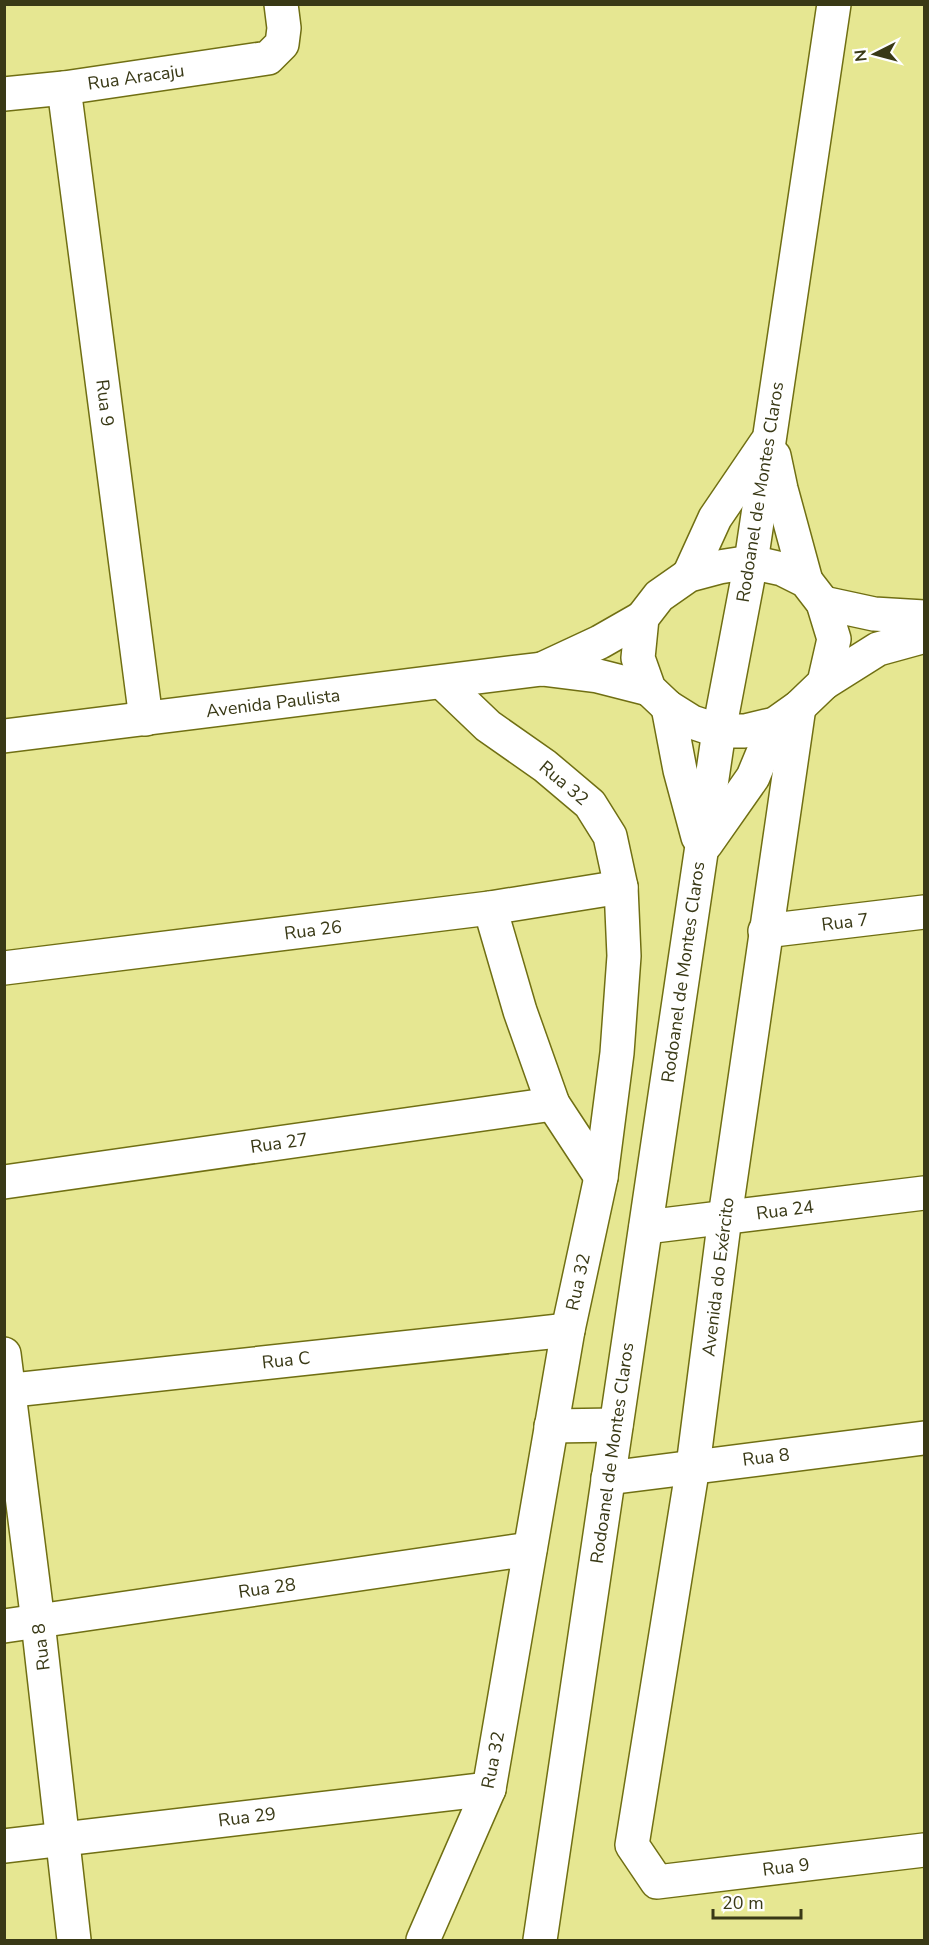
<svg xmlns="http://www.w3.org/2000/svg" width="929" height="1945" viewBox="0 0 929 1945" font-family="'Nunito Sans',sans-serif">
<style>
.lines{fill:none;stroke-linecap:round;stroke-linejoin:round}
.minor-casing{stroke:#706f13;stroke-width:36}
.major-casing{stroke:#706f13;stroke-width:36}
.minor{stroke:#fff;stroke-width:33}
.major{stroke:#fff;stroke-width:33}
.labels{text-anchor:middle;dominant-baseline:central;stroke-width:5;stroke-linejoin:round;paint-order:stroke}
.street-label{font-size:18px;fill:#393916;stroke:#fff}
</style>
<rect width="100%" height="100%" fill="#e6e792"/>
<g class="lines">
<defs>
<g id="minor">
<path d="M64,88L146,719"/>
<path d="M4,94L64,88L268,58L282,44L284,28L281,4"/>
<path d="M751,562L782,569L806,581L823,603L834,639L824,683L799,707L775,724L745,731H719L692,722L668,707L649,689L638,658L642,618L659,596L689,575L719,567Z"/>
<path d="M823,603L874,614L924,617"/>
<path d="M542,669L600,642L642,618"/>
<path d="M824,683L878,649L918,638L924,634"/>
<path d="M799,707L725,1217L693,1466L632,1845L657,1882L924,1850"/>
<path d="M4,736L542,669L598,676L649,689"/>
<path d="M490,908L520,1011L553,1104L601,1177"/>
<path d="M765,931L924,912"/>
<path d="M4,968L490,908L621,887"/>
<path d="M4,1182L553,1104"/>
<path d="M646,1227L924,1193"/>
<path d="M4,1354L38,1622L74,1940"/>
<path d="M4,1391L568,1330"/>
<path d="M551,1426L616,1425"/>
<path d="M608,1478L924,1438"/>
<path d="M4,1626L530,1549"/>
<path d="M4,1846L489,1789"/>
<path d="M423,1940L489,1789L568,1330L601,1177L617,1053L624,956L621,887L610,836L590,804L545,766L488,726L442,682"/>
</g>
<g id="major">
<path d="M774,456L781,489L806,581"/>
<path d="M689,575L715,518L766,443"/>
<path d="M668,707L680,770L698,837"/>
<path d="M706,844L753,777L775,724"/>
<path d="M540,1940L719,731L751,562L834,4"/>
</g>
</defs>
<use href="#minor" class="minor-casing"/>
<use href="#major" class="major-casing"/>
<use href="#minor" class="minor"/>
<use href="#major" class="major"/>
</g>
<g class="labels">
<g class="street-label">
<text transform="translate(136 77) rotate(-8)">Rua Aracaju</text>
<text transform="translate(105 403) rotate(83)">Rua 9</text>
<text transform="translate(760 492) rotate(-81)">Rodoanel de Montes Claros</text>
<text transform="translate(273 703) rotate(-7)">Avenida Paulista</text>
<text transform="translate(564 783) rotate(40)">Rua 32</text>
<text transform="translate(845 922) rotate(-7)">Rua 7</text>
<text transform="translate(313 930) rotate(-7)">Rua 26</text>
<text transform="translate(683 972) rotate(-82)">Rodoanel de Montes Claros</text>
<text transform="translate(279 1143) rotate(-8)">Rua 27</text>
<text transform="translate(785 1210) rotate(-7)">Rua 24</text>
<text transform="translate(718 1277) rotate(-83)">Avenida do Exército</text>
<text transform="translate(578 1282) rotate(-78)">Rua 32</text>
<text transform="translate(286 1360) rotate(-6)">Rua C</text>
<text transform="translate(612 1453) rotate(-82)">Rodoanel de Montes Claros</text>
<text transform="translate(766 1457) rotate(-7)">Rua 8</text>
<text transform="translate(267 1588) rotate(-8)">Rua 28</text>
<text transform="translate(41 1647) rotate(-97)">Rua 8</text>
<text transform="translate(493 1760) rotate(-79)">Rua 32</text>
<text transform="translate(247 1817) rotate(-7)">Rua 29</text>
<text transform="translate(786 1867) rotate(-7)">Rua 9</text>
</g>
</g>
<rect width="929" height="1945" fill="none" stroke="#393916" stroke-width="12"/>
<g transform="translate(875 54) rotate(264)" stroke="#ffffff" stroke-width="4.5" paint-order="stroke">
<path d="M0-4.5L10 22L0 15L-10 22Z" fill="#393916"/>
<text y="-9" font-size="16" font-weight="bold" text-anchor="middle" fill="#393916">N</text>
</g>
<path d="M713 1909v9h88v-9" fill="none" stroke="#393916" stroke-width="3"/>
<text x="722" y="1909" font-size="18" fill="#393916" stroke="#ffffff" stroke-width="4.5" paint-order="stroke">20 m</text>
</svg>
